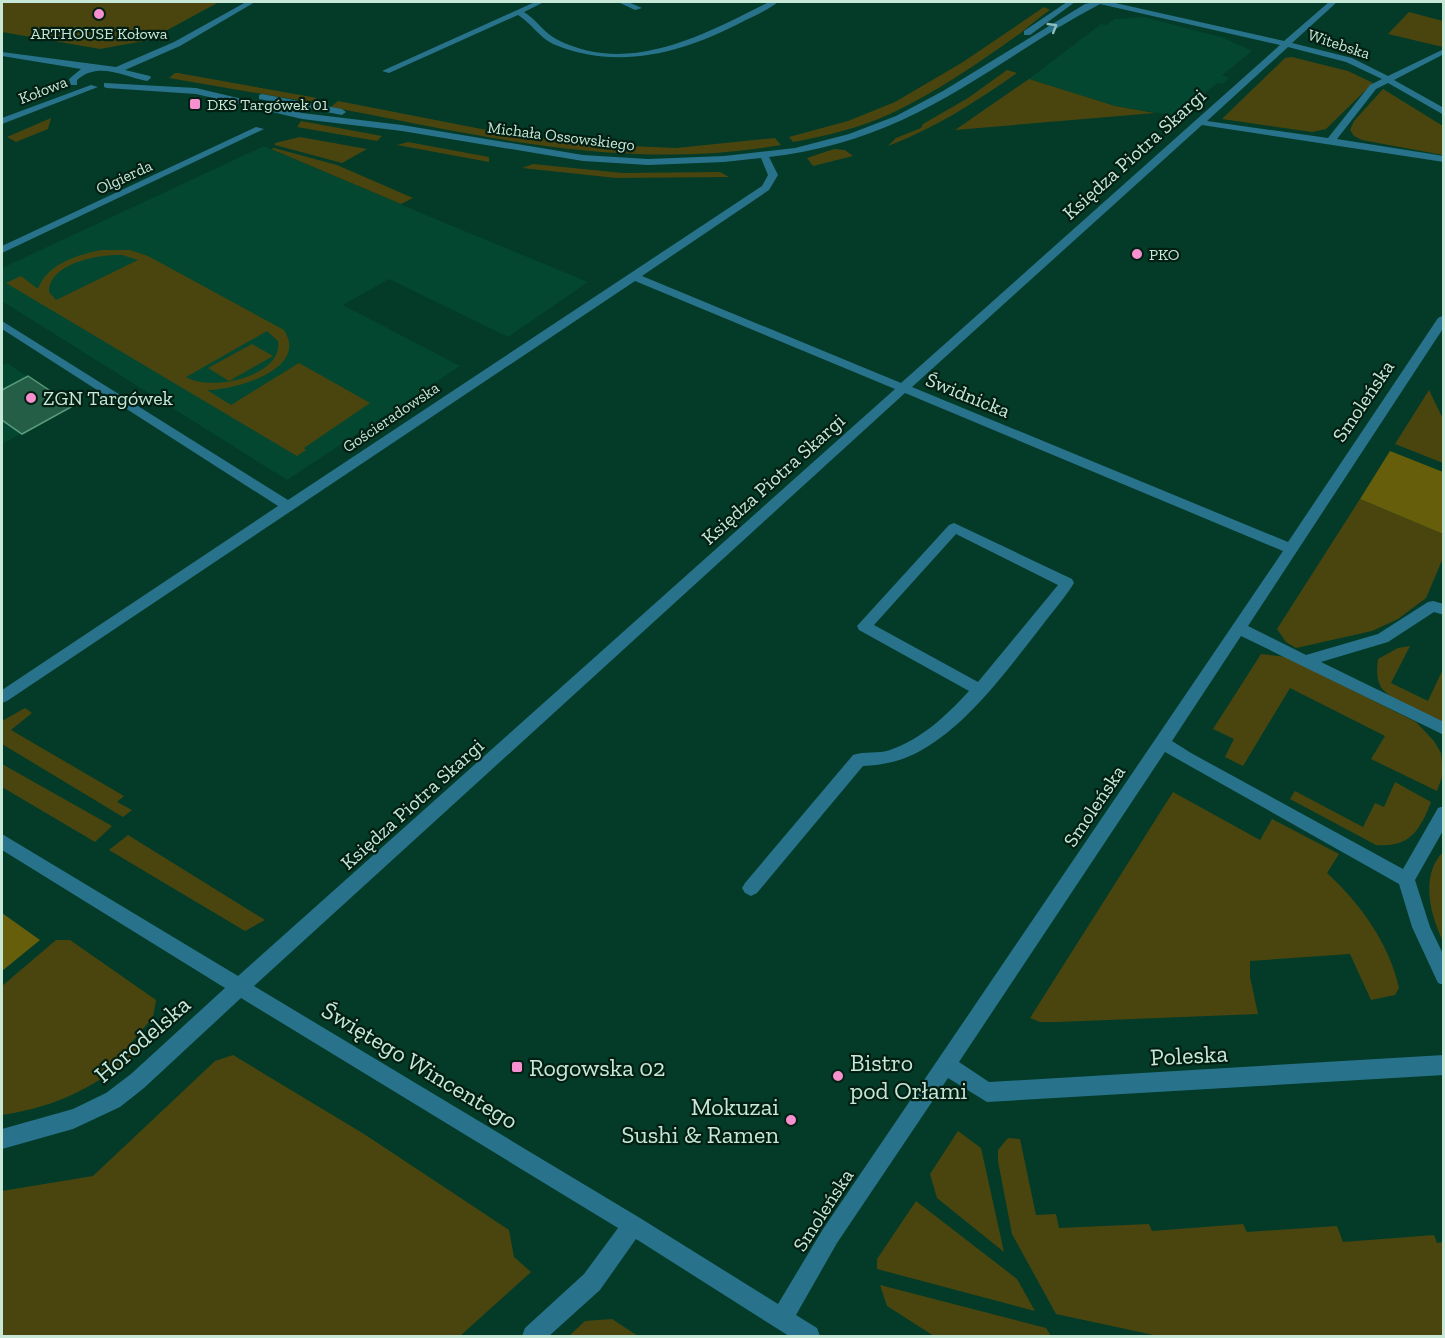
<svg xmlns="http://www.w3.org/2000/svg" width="1445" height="1338" viewBox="0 0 1445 1338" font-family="'Zilla Slab',serif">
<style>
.built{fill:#044730}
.green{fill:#4a450f;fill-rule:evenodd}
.forest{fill:#665e0a}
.building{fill:#245e46;stroke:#599b7e;stroke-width:1.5}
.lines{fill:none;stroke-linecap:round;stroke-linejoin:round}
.minor{fill:#28738b;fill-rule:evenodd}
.oneway{stroke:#8fbebc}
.poi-dot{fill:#f690cf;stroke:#031f14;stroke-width:2}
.labels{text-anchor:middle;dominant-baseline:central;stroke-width:4.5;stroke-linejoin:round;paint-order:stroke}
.far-poi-label{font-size:16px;fill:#c7e7d7;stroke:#031f14;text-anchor:start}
.far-street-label{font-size:16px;fill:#c7e7d7;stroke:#031f14}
.street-label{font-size:20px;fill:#c7e7d7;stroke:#031f14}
.poi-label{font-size:20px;fill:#c7e7d7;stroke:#031f14;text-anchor:start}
.near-street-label{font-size:24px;fill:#c7e7d7;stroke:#031f14}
.near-poi-label{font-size:24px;fill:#c7e7d7;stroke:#031f14;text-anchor:start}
</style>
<rect width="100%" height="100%" fill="#033b28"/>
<g class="built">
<path d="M1144,17L1224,38L1252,51L1222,75L1229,78L1222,84L1217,83L1178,116L1115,106L1029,79L1101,24L1106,25L1115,19Z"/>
<path d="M264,146L433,218L588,282L508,337L389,279L343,305L460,366L287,480L2,301V268Z"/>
<path d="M7,363L73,406L2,444V366Z"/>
</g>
<g class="green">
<path d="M2,2H219L149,40L100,49L2,32Z"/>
<path d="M1044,7L1050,10C1039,17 1031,25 1022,32C980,62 936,93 890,114C859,128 826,136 793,142L789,137L848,121L895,102L963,62Z"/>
<path d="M1409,12L1443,21V47L1388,34Z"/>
<path d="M1292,57L1348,71L1373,83L1326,129L1312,132L1222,119L1285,58Z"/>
<path d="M1007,70L1017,73C976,102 935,128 888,146L896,138L921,128L923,124L968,98Z"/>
<path d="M175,73H178L317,98L309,102L169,78Z"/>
<path d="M1029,79L1115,106L1155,113L955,130Z"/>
<path d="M1383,89L1443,126V155L1362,140L1354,136L1350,130L1354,121Z"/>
<path d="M338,101L497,132L584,144L676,148L775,138L781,145C627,172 481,136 331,107Z"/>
<path d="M51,118L48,129L16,142L7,137Z"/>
<path d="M301,121L382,136L377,141L297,127Z"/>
<path d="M300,137L367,149L342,163L275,145V143Z"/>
<path d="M408,142L489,157V162L397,145Z"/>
<path d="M274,148L337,165L413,198L401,204L271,149Z"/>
<path d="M834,149L845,150L853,156L813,166L807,158Z"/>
<path d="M533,164L623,173L720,172L729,177L616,178L522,168Z"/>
<path d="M101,250H130L148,256L284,330C310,370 233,390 207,390L231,405L299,363L370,403L304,448L306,450L297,456L6,283L21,276L38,289C47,264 77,255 101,250ZM122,255L138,260L56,300L49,292C48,263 100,254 122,255ZM267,331L278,341C284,377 209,392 186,377Z"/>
<path d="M252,344L273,356L229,381L208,368Z"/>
<path d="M1429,390L1443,419V463L1395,444Z"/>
<path d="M1360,499L1443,534V558L1426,598L1398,619L1372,631L1296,648L1286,642L1277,629Z"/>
<path d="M1410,646L1391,683L1428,701L1443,669V723C1427,715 1391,702 1381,687C1376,679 1377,668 1378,659L1398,648Z"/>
<path d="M1261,654L1286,657L1416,722L1434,741L1441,753L1443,774L1437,791L1371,759L1385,736L1290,688L1243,766L1225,757L1234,739L1213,729Z"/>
<path d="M25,708L32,713L11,730L124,796L117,802L132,810L123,817L2,744V721Z"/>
<path d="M2,764L112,826L95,842L2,787Z"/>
<path d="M1395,782L1431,802C1420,830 1410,848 1376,845L1290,799L1295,791L1363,827L1375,803L1384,807Z"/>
<path d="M1173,792L1260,840L1272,819L1339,854L1327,873C1360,903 1389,943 1399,988L1395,995L1371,1000L1350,954L1250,961V977L1258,1014L1058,1022H1040L1030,1018Z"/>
<path d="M128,835L265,920L245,931L109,850Z"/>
<path d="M1443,852V941C1430,915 1420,875 1443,852Z"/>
<path d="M56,940H70L156,1000L153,1017L131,1043L142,1050C95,1086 61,1106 2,1115V986Z"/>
<path d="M233,1055L364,1134L509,1230L514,1257L531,1272L460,1336H2V1191L93,1176L215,1061Z"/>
<path d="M958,1131L981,1148L1004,1252L937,1198L930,1174Z"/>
<path d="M1008,1138L1020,1139L1036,1215L1056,1214L1059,1228L1149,1224L1152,1231L1243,1224L1247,1232L1337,1226L1343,1242L1434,1235L1437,1243L1443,1242V1336H1158L1056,1314L1012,1234L998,1161V1150Z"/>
<path d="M916,1201L1017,1279L1035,1311L877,1269V1259Z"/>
<path d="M880,1285L1046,1328L1051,1336H934L887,1306Z"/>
<path d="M612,1319L638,1336H569L585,1321Z"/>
</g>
<g class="forest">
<path d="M1390,451L1443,472V534L1360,499Z"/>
<path d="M2,913L40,940L2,971Z"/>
</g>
<path class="building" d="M28,376L73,406L22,434L2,420V390Z"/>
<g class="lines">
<g class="minor">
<path d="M246,2H255L180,46L125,70L150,76L151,78L147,81C123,76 98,61 77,80V85H71L69,79L81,69L2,56V52L116,67L174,42Z"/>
<path d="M535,2H544L524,12C536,19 543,32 556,39C629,77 705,34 769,2H778C768,10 754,16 742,22C683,53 617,71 553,44C539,37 531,23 518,15L389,73L382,71Z"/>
<path d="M618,2H628L642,8L635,10Z"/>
<path d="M1067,2H1075L1030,35H1024V31Z"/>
<path d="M1094,2H1111L1284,41L1329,2H1337L1292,43L1352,58L1388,76L1444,49V54L1394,80L1444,108V115L1388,83L1376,89L1337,139L1444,156V162L1202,125L912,387L1288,542L1438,318L1444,315V327L1248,626L1306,655L1378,634L1428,602L1433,601L1444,604V615L1434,612L1388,642L1321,662L1444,722V735L1241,636L1172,741L1191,753L1403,869L1438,808L1444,806V829L1415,880L1430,927L1444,956V985L1438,983L1412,927L1399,884L1165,752L959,1062L989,1082L1444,1055V1075L987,1102L948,1078L837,1243L796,1315L817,1328L820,1336H789L636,1239L600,1290L549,1336H522L525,1328L584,1274L618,1228L241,998L144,1088L120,1107L73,1129L2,1149V1129L73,1109L106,1093L131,1074L225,988L2,850V834L238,976L895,389L635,281L7,701L2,703V690L278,506L2,329V321L288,500L762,186L768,175L761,158L724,162L648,165L583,161L402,131L302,119L196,94L107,88L104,87V83L196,88L302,113L402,125L583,155L648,159L724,156L795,148L849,134L896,116L943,91L1085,4ZM1100,4L1280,45L901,383L642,276L769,190L778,175L769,157C815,152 861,139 902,120C972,88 1033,39 1100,4ZM1288,47L1346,62L1382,79L1370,85L1328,138L1207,121ZM905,393L1283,551L823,1229L778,1304L640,1218L254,986Z"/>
<path d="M91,85L98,87L2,124V118Z"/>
<path d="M262,94L342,109L346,112L342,115L259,99V95Z"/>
<path d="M256,127L264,129L2,253V246Z"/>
<path d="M954,523L1072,579L1074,583C1065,598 1052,612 1041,627C1008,669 968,725 920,751C902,761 884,765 863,766L757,893L751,896L745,893L742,888L745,883L853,755C865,751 878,754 890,750C922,739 947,715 969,691L859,630L857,626L949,525ZM956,534L1058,585L978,682L874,625Z"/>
</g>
</g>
<defs><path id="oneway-chevron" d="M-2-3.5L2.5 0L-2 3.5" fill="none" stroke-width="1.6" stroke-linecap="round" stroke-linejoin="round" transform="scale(1.5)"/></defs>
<use class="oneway" href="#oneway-chevron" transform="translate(1053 27) rotate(-31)"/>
<g class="poi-dot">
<circle cx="99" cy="14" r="6"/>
<rect x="189" y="98" width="12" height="12" rx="3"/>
<circle cx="1137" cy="254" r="6"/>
<circle cx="31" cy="398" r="6"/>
<rect x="511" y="1061" width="12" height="12" rx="3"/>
<circle cx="838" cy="1076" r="6"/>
<circle cx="791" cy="1120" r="6"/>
</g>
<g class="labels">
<g class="far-poi-label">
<text x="99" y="33" text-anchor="middle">ARTHOUSE Kołowa</text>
<text x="207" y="104">DKS Targówek 01</text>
<text x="1149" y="254">PKO</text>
</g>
<g class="far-street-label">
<text transform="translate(1339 44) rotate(18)">Witebska</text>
<text transform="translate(43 90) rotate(-21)">Kołowa</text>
<text transform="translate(561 136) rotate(7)">Michała Ossowskiego</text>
<text transform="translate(124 177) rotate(-25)">Olgierda</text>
<text transform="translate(391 417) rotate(-34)">Gościeradowska</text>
</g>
<g class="street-label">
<text transform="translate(1134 154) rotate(-42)">Księdza Piotra Skargi</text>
<text transform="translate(968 395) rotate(22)">Świdnicka</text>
<text transform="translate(1363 401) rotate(-56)">Smoleńska</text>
<text transform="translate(773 479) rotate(-42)">Księdza Piotra Skargi</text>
<text transform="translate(412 804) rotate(-42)">Księdza Piotra Skargi</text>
<text transform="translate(1094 806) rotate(-56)">Smoleńska</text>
<text transform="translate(823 1210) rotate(-57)">Smoleńska</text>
</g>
<g class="poi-label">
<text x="43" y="398">ZGN Targówek</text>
</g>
<g class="near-street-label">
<text transform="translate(142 1039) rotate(-41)">Horodelska</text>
<text transform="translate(1189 1055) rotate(-3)">Poleska</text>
<text transform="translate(420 1065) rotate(31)">Świętego Wincentego</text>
</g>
<g class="near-poi-label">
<text x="850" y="1062">Bistro<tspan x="850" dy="28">pod Orłami</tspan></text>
<text x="529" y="1067">Rogowska 02</text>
<text x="779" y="1106" text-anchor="end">Mokuzai<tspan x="779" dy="28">Sushi &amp; Ramen</tspan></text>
</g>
</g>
<rect width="1445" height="1338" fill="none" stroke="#c7e7d7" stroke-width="6"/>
</svg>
